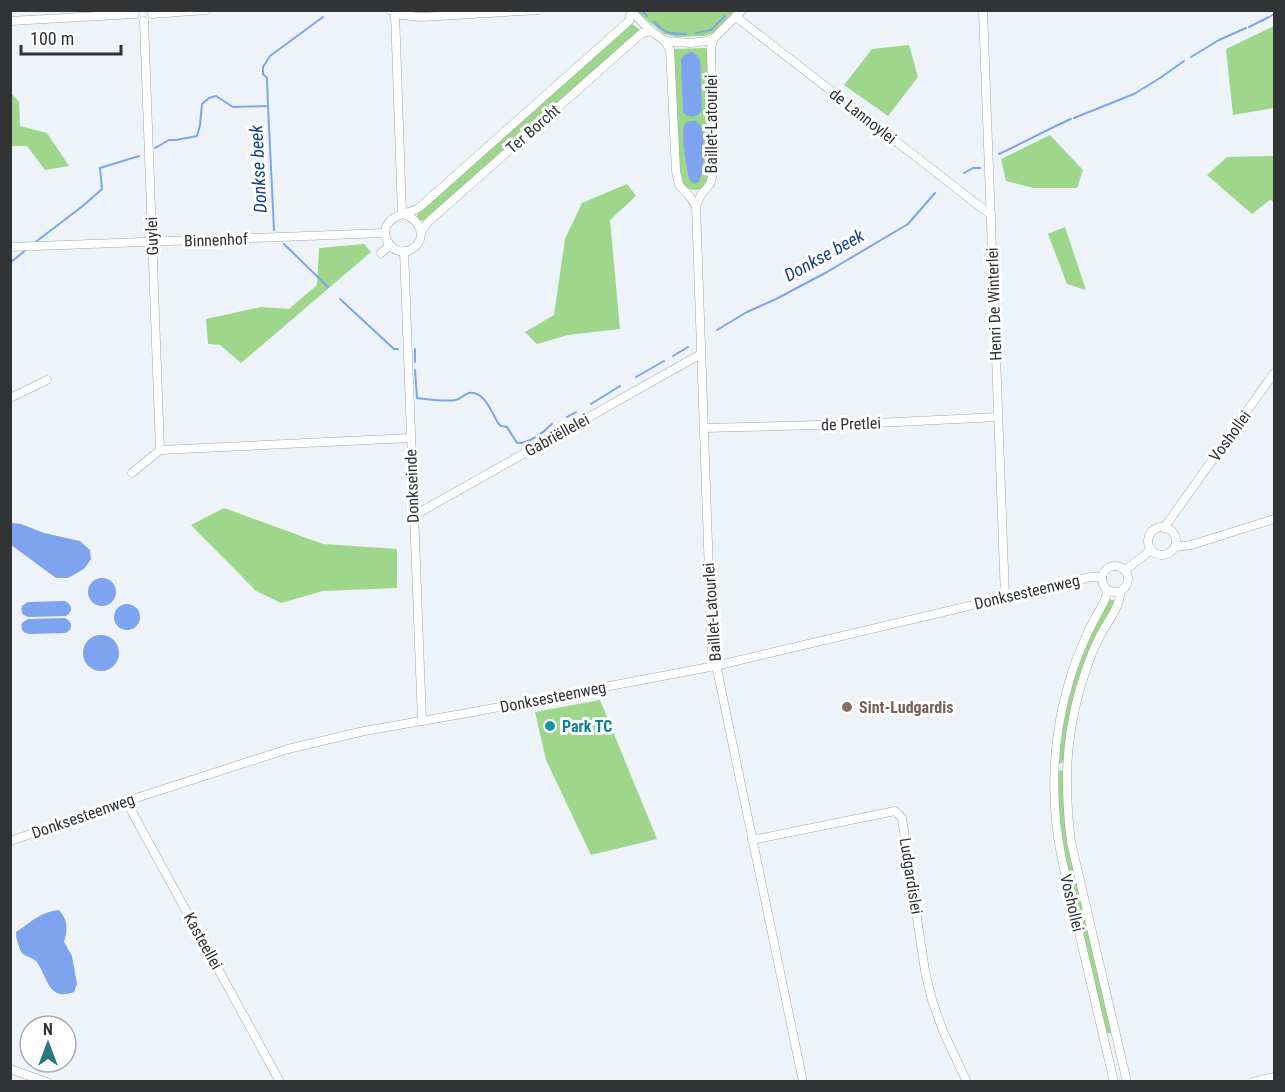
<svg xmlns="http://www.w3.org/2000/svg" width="1285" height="1092" viewBox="0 0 1285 1092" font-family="'Roboto Condensed',sans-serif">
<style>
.green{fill:#9ed68c}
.water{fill:#7ea4ef}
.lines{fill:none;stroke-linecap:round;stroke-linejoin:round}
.stream{stroke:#7ea4ef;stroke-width:2}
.minor-casing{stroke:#a2a8ad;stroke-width:9}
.minor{stroke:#fff;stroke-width:8}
.education-dot{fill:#8d6e63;stroke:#fff;stroke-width:2}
.culture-dot{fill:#0f9aa8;stroke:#fff;stroke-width:2}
.labels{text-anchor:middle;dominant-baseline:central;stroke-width:6;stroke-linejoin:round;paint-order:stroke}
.street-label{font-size:16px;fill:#313335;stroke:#fff}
.education-label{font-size:16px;font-weight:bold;fill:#785e54;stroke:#fff;text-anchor:start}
.culture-label{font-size:16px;font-weight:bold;fill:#0d838f;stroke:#fff;text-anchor:start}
.water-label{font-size:18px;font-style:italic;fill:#173e93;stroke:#fff}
</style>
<rect width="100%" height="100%" fill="#edf3f9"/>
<g class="green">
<path d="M636,11H734L713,33L704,36L676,37L664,34Z"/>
<path d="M631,23L640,30L425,221L419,220L417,217L418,212Z"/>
<path d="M1274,26V108L1233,115L1226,49Z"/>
<path d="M909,45L918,77L888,116L844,85L872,49Z"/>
<path d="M706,48L707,51L711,146L708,178C706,185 703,189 696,190C691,190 686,188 684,184C680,179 680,172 680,166C674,128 675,89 673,50L674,49Z"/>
<path d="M11,93L19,102L20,126L47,133L69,166L45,170L27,146H11Z"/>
<path d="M1050,135L1083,170L1077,188H1033L1006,181L1001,159Z"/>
<path d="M1274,156V202L1270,200L1252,214L1207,175L1227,157Z"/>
<path d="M627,184L636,196L610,220L620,329L568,335L537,344L525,332L554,315L565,239L582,203Z"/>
<path d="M1065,227L1086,290L1067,284L1048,234Z"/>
<path d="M364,244L371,252L241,363L220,345L208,344L206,319L261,307L289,309L317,285L319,248Z"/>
<path d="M224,508L323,544L397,549V588L323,591L281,603L256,591L191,525Z"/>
<path d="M1108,599L1116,601L1099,632L1064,760L1061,764L1058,762C1061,724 1068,685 1083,650C1091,633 1100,616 1108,599Z"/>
<path d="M600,700L657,839L591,855L546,760L535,712Z"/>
<path d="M1059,770L1063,771L1064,773L1065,816L1112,1031L1111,1033H1106L1061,840L1057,772Z"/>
</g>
<g class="water">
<path d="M692,52L697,55L700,60L702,109C699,118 689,119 683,112L681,60L685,54Z"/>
<path d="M696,121L702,127C704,137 706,174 698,182C697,183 695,183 694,184C693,183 691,182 690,180C687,175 681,133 684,126C686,121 691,121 696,121Z"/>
<path d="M11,523L21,524L44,533L80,541L90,550L91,559L85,568L77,573L68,578H56L11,545Z"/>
<circle cx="102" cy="592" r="14"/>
<path d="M65,601C73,605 73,612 66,616L29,617C23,616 20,612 22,606L28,602Z"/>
<circle cx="127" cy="617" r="13"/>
<path d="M65,618C73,622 73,629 66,633L29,634C23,633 20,629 22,623L28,619Z"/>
<circle cx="101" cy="653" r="18"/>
<path d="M59,910C68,920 68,929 64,942L72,956L77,984L74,992C47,1002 48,976 36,961C32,957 27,957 23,954C19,950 16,938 16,932C33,921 38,913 59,910Z"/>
</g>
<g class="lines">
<g class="stream">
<path d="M641,10L647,16"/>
<path d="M1271,16L1274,14"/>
<path d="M654,22C666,34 670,34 686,34"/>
<path d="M1249,27L1269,17"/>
<path d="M696,33L711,30L725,16"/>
<path d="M1191,57L1219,40L1246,28"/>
<path d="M268,106L274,230"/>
<path d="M1074,118L1134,94L1160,78L1184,61"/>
<path d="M155,148L169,140H176L197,136L200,125L202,104L209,98L216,96L233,107L268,106L267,78L263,74V67L270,56L323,17"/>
<path d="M999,154C1023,143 1046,130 1071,119"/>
<path d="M964,173L973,168H980"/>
<path d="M33,244L84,205L102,189L100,168L139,156"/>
<path d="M284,244L328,287"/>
<path d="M10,263L27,249"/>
<path d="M340,299L394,349H398"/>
<path d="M717,330L747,312L776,299L827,272L908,224L935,193"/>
<path d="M415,349V362"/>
<path d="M673,356L688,347"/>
<path d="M415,370L417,398C426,399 449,402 456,400C461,399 464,394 469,393C484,390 492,413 498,423L501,426L507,427L517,443C529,444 544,432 552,424"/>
<path d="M636,377L664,361"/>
<path d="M591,404L620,386"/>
<path d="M567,417L576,412"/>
</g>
<defs>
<g id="minor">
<path d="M390,10L402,15L421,17L539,10"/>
<path d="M630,10L651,31L665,41L690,43L707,41L714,38L742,10"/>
<path d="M983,10L1005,597"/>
<path d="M395,13L402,214"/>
<path d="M152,14L206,10"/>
<path d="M736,17L991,215"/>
<path d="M10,21L135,14"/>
<path d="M144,21L160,450"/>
<path d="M714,38L711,48L714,148L712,178L710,184L701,195L696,206L712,657L718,674L803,1082"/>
<path d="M665,41L670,50L676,171L679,185L691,198L696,206"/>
<path d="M402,214C419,217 429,238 412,249C395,260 376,235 390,221C398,213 411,213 420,207L629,21L631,12"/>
<path d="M421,232L428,222L642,33L651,31"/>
<path d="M10,247L385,233"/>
<path d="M404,251L422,721"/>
<path d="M381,253L389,246"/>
<path d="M10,398L47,380"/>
<path d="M704,428L856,424L998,417"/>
<path d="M160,450L410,438"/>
<path d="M132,473L160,450"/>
<path d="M413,516L701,354"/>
<circle cx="1162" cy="541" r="14"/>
<path d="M1164,528L1274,373"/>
<path d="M1175,547L1191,545L1274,519"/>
<circle cx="1115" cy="579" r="13"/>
<path d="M1125,570L1151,550"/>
<path d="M1106,589C1107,594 1108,593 1106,597C1101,609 1094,619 1089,630C1081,647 1074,664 1069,682C1052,740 1050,801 1062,860L1114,1082"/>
<path d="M1120,592C1121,606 1105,625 1099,638C1095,646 1091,655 1088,664C1066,724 1063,778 1071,842L1127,1082"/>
<path d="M126,801L280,1082"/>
<path d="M752,840L895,811L902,818L925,971L932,1000L943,1031L967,1082"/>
<path d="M10,841L133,799L288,749L364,731L473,712L715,666L1091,577H1102"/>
<path d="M10,1069L47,1082"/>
<path d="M1253,1082L1274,1077"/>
</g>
</defs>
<use href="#minor" class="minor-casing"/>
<use href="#minor" class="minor"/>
</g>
<circle class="education-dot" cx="847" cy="707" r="6"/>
<circle class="culture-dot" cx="550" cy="726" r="6"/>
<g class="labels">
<g class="street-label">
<text transform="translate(863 116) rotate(38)">de Lannoylei</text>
<text transform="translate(711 124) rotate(-90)">Baillet-Latourlei</text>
<text transform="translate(533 129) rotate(-41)">Ter Borcht</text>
<text transform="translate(152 236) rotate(-92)">Guylei</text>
<text transform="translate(216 240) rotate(-2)">Binnenhof</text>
<text transform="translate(994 304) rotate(-92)">Henri De Winterlei</text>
<text transform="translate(851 424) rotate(-2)">de Pretlei</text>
<text transform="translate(557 435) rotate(-29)">Gabriëllelei</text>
<text transform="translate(1230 436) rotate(-54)">Voshollei</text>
<text transform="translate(412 486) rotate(-92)">Donkseinde</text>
<text transform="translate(1027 592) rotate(-13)">Donksesteenweg</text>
<text transform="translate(712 612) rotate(-94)">Baillet-Latourlei</text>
<text transform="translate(553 697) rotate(-11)">Donksesteenweg</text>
<text transform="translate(83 816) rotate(-19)">Donksesteenweg</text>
<text transform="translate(911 876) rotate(81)">Ludgardislei</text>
<text transform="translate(1072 903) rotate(77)">Voshollei</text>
<text transform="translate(203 941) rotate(61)">Kasteellei</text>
</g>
<g class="education-label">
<text x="859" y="707">Sint-Ludgardis</text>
</g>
<g class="culture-label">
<text x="562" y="726">Park TC</text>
</g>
<g class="water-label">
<text transform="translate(258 169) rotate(-93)">Donkse beek</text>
<text transform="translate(824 255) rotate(-29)">Donkse beek</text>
</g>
</g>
<rect width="1285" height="1092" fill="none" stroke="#313335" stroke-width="24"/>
<g transform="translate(48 1044)"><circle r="28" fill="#ffffff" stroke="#adadae" stroke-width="1.5"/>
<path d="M0-4.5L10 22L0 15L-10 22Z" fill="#2c767a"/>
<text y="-9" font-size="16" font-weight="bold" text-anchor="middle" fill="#313335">N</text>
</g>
<path d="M21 45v9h100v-9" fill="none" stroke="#313335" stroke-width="3"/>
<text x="30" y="45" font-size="18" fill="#313335" stroke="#ffffff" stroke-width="4.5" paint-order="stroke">100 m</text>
</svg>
